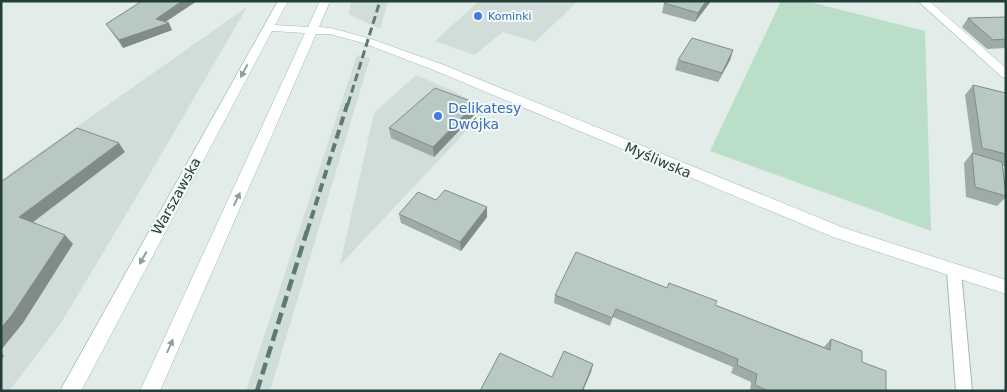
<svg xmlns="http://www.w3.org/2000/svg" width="1007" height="392" viewBox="0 0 1007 392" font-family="'DejaVu Sans',sans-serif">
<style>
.built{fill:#d1ddd8}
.green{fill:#bbdec8}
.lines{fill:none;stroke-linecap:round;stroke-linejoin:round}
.lane-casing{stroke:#a5b5b1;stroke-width:2}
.street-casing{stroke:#a5b5b1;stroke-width:1}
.secondary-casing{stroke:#a1b9b3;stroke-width:1}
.lane{fill:#fff;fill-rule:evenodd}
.street{fill:#fff;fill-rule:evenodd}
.secondary{fill:#fff;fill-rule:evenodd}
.rail-far2{stroke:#5c7a75;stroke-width:3;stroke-dasharray:8 4;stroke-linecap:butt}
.rail-far1{stroke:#5c7a75;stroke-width:4;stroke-dasharray:9 5;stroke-linecap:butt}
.rail{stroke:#5c7a75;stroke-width:4.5;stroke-dasharray:12 5.5;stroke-linecap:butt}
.wall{fill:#9eaca8}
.shaded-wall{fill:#818c88}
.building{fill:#b8c8c3;stroke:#818c88}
.oneway{fill:#909e9c}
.shop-dot{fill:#3f7fe0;stroke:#f3f9f7;stroke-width:2}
.labels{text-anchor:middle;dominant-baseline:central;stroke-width:4;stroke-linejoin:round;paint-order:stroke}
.far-shop-label{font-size:11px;fill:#366cbe;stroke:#f3f9f7;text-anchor:start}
.shop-label{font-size:14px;fill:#366cbe;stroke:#f3f9f7;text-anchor:start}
.street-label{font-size:14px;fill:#223e3a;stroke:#f3f9f7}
</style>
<rect width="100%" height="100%" fill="#e2ede9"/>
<g class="built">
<path d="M352,1H388L380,29L350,15L349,11Z"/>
<path d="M479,1H578L535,42L503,32L474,55L435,41Z"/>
<path d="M247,7L144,184L61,323L9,391H1V180Z"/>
<path d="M357,55L370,58L270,391H246Z"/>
<path d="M416,75L454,91L486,110L340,265L374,113Z"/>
</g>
<path class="green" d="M781,1H806L925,31L931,231L710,151Z"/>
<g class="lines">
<defs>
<path id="lane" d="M954,265L959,267L961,271L972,391H956L947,271L949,267Z"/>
<path id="street" d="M918,1H929L1006,68V78L1002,77Z"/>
<path id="secondary" d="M278,1H288L275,25L308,27L320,1H330L319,27L331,28L371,39L444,65L844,228L1006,280V294L833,237L436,71L363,43L330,34H316L160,391H140L305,33L272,31L81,391H60Z"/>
</defs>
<use href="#lane" class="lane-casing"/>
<use href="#street" class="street-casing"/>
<use href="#secondary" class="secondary-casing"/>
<use href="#lane" class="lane"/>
<use href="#street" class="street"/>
<use href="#secondary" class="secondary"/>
<path class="rail-far2" d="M348,104L380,1"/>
<path class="rail-far1" d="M307,232L348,102"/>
<path class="rail" d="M257,391L307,231"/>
</g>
<g class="wall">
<path d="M711,1L695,22L662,13L664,3Z"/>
<path d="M1006,17V48L987,49L962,27L968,18Z"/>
<path d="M166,22L172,30L123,48L111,31L106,24Z"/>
<path d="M733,50L730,60L718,82L675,70L678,60Z"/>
<path d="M973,85L1006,93V167L1003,166L1006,197L997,206L966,197L964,163L972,153L973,154L965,95Z"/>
<path d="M476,103V113L434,157L391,138L389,128Z"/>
<path d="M436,200L487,207V217L461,251L401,223L399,214Z"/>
<path d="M555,295L715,305L824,347L831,339L862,362L886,391H750L751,382L731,373L733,367L613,317L610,326L554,303Z"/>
</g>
<g class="shaded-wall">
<path d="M182,1H197L161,25L169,23L172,30L123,48L119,40L156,19Z"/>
<path d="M706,1H711L695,22L698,13Z"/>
<path d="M733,50L730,60L718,82L722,73Z"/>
<path d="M476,103V113L434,157L433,147Z"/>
<path d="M119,143L125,152L28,226L19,217Z"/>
<path d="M487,207V217L461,251L460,242Z"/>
<path d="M65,235L73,244L23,323L1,350V328Z"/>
<path d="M1,352L4,356L1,359Z"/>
<path d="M593,364L591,372L583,391H582Z"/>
</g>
<g class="building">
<path d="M142,1H182L156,19L169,23L119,40L106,24Z"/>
<path d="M666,1H706L698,13L664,3Z"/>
<path d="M1006,17V39L993,40L968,18Z"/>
<path d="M692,38L733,50L722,73L678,60Z"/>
<path d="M973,85L1006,93V154L982,148Z"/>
<path d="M435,88L476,103L433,147L389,128Z"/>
<path d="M77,128L119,143L19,217L65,235L12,315L1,328V182Z"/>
<path d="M972,153L1002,162L1006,196L975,187Z"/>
<path d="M445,190L487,207L460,242L399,214L418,192L436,200Z"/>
<path d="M576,252L667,288L669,283L717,301L715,305L830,350L831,339L862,351V362L886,371V391H769L755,385L757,374L737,365L738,359L616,309L612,318L555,295Z"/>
<path d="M564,351L593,364L582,391H480L500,353L552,377Z"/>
</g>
<defs><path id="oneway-solid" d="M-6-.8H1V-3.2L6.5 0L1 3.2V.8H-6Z" transform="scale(1.25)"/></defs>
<g class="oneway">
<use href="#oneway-solid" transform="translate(244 71) rotate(118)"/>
<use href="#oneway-solid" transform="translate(237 199) rotate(-65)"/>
<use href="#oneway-solid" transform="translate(143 258) rotate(119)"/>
<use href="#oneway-solid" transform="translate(170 346) rotate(-66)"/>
</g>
<g class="shop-dot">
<circle cx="478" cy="16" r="5"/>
<circle cx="438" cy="116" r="5"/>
</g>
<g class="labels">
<g class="far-shop-label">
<text x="488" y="16">Kominki</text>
</g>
<g class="shop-label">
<text x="448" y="108">Delikatesy<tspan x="448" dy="16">Dwójka</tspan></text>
</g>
<g class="street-label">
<text transform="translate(658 160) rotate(23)">Myśliwska</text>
<text transform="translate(176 196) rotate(-61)">Warszawska</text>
</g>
</g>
<rect width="1007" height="392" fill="none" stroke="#223e3a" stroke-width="5"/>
</svg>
